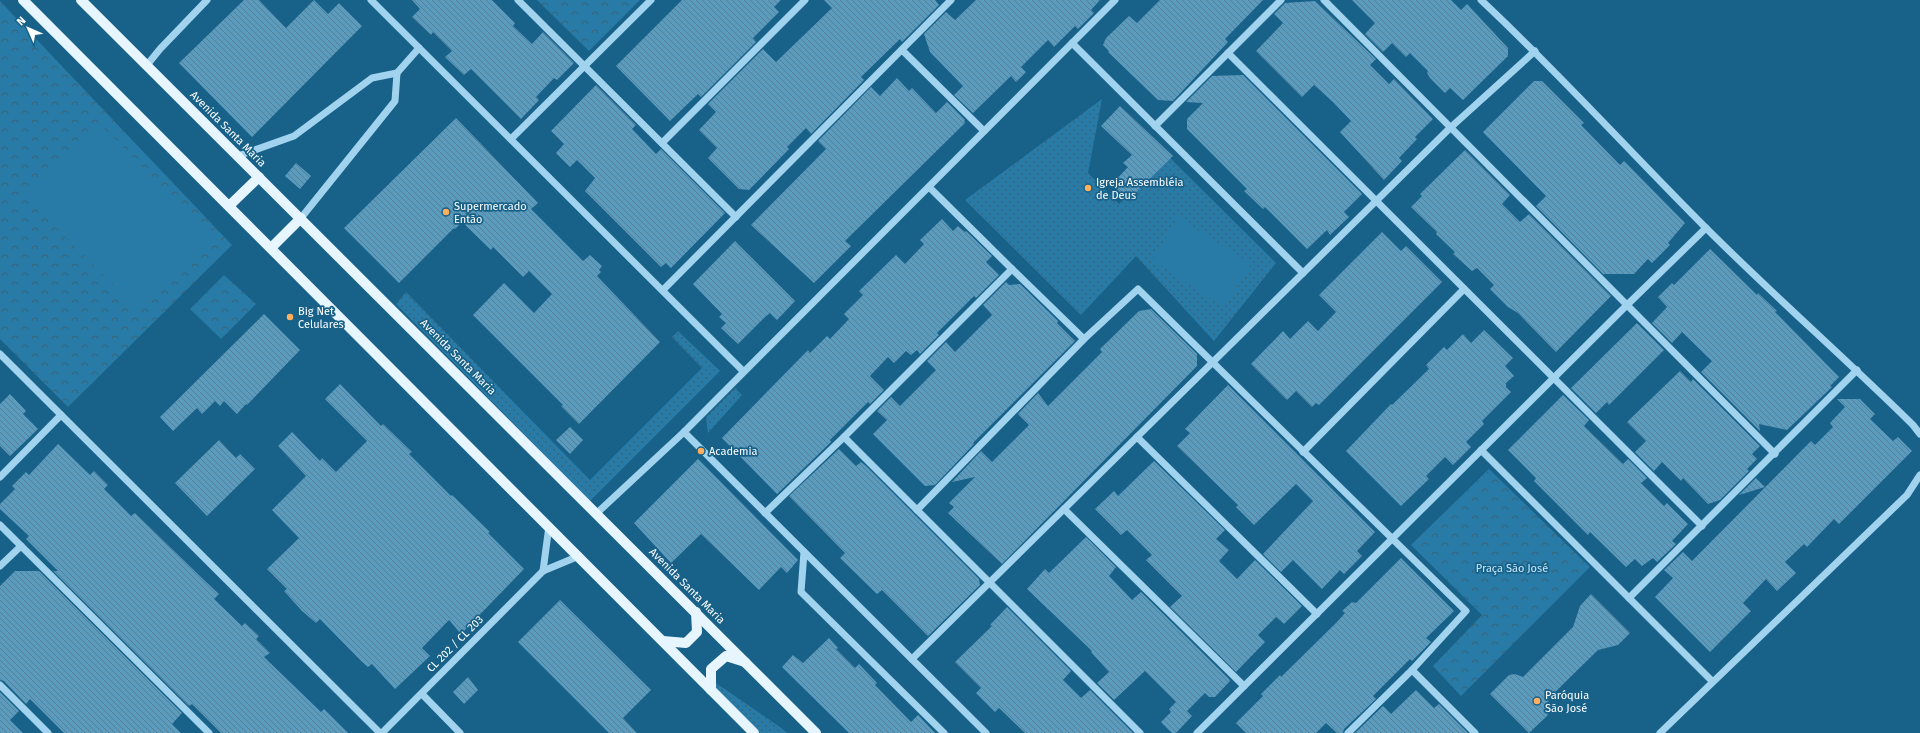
<svg xmlns="http://www.w3.org/2000/svg" width="1920" height="733" viewBox="0 0 1920 733" font-family="'Fira Sans',sans-serif">
<style>
.grass{fill:url(#grass-dots)}
.forest{fill:url(#forest-crowns)}
.pitch{fill:#287ba6}
.building{fill:url(#building-back-hatch)}
.lines{fill:none;stroke-linecap:round;stroke-linejoin:round}
.minor{stroke:#a1d3ee;stroke-width:7}
.major{stroke:#e7f5ff;stroke-width:10}
.poi-dot{fill:#ffaf5d;stroke:#186189;stroke-width:1.5}
.labels{text-anchor:middle;dominant-baseline:central;stroke-width:3.5;stroke-linejoin:round;paint-order:stroke}
.street-label{font-size:11px;fill:#fff;stroke:#186189}
.poi-label{font-size:11px;fill:#fff;stroke:#186189;text-anchor:start}
.park-label{font-size:11px;fill:#c7e8fa;stroke:#186189}
</style>
<defs>
<pattern id="grass-dots" width="8" height="8" patternUnits="userSpaceOnUse"><rect width="8" height="8" fill="#287ba6"/><path d="M2 2h.1M6 6h.1" fill="none" stroke="#3a6479" stroke-width="1.8" stroke-linecap="round"/></pattern>
<pattern id="forest-crowns" width="20" height="18" patternUnits="userSpaceOnUse"><rect width="20" height="18" fill="#287ba6"/><path d="M2 6a3 3 0 1 1 6 0M12 15a3 3 0 1 1 6 0" fill="none" stroke="#3a6479"/></pattern>
<pattern id="building-back-hatch" width="6" height="6" patternUnits="userSpaceOnUse"><rect width="6" height="6" fill="#5b9bbd"/><path d="M-1 5l2 2M0 0l6 6M5-1l2 2" fill="none" stroke="#567f95"/></pattern>
</defs>
<rect width="100%" height="100%" fill="#186189"/>
<g class="grass">
<path d="M1102,99L1088,173L1119,204L1166,154L1276,263L1214,341L1136,256L1081,315L965,200Z"/>
<path d="M406,292L590,480L702,368L672,337L678,331L720,371L590,501L396,304Z"/>
<path d="M735,388L742,395L708,433L706,417Z"/>
<path d="M716,683L780,727L787,733H760L714,688Z"/>
</g>
<g class="forest">
<path d="M537,0H640L589,51Z"/>
<path d="M0,1L232,245L68,407L0,339Z"/>
<path d="M224,275L256,304L221,339L190,309Z"/>
<path d="M1489,469L1590,567L1461,696L1433,666L1482,615L1411,545Z"/>
</g>
<g class="pitch">
<path d="M99,124L214,238L139,310L25,197Z"/>
<path d="M1178,217L1251,264L1224,308L1153,260Z"/>
</g>
<g class="building">
<path d="M244,0H259L286,28L314,0L328,14L339,3L362,26L252,137L179,63Z"/>
<path d="M412,0H492L515,23L513,26L532,44L543,32L574,63L557,80L554,78L536,97L539,100L521,119L471,69L464,75L445,57L452,51L433,32L431,35L412,17L420,9Z"/>
<path d="M682,0H781L774,7L779,12L753,38L756,42L701,97L698,94L670,121L616,66Z"/>
<path d="M824,0H935L939,5L902,42L900,39L861,77L864,80L811,134L806,128L787,147L789,149L749,190L739,189L708,158L717,148L699,130L716,112L708,104L763,49L776,62L832,8Z"/>
<path d="M976,0H1100L1091,10L1094,13L1078,29L1075,26L1054,47L1048,40L1021,67L1026,72L1016,82L1011,76L973,113L954,95L963,86L930,52L924,34L946,12L955,20Z"/>
<path d="M1160,0H1263L1225,39L1228,42L1173,101L1158,100L1108,52L1109,51L1103,45L1106,38L1129,16L1137,23Z"/>
<path d="M1352,0H1451L1461,10L1467,4L1508,48V56L1463,100L1450,88L1445,93L1430,78L1427,73L1428,71L1410,53L1406,57L1392,43L1383,52L1365,34L1375,23Z"/>
<path d="M1315,1L1376,59L1370,65L1389,84L1394,79L1433,119L1415,137L1417,139L1399,158L1402,161L1384,180L1340,132L1351,121L1333,102L1314,85L1302,97L1256,51L1283,23L1274,14L1285,3Z"/>
<path d="M1243,75L1362,194L1344,212L1349,217L1330,235L1327,230L1307,249L1265,207L1263,209L1244,191L1247,189L1187,129V119L1203,103L1186,102L1212,76Z"/>
<path d="M897,78L909,91L912,88L936,113L947,102L965,120L964,121L965,123L845,241L851,246L814,283L751,225L826,149L818,141L871,87L880,96Z"/>
<path d="M1534,81H1542L1584,123L1581,125L1620,165L1624,161L1685,223L1668,243L1670,245L1652,263L1648,259L1634,274H1603L1536,206L1546,196L1483,132Z"/>
<path d="M596,85L636,125L632,129L656,154L661,149L725,213L671,268L666,263L661,267L585,191L595,178L577,160L570,167L556,153L564,144L551,131Z"/>
<path d="M1120,106L1173,156L1128,200L1112,184L1128,167L1123,163L1132,155L1101,126Z"/>
<path d="M456,118L538,203L531,209L583,261L590,255L602,266L599,270L601,272L597,276L660,342L579,424L561,406L563,405L473,315L504,283L534,313L552,294L529,271L523,277L493,247L491,250L462,222L455,229L454,228L399,283L344,228Z"/>
<path d="M1465,150L1510,195L1502,204L1520,222L1529,214L1611,296L1556,352L1518,313L1508,307L1490,289L1494,285L1477,268L1472,271L1453,254L1455,252L1436,234L1437,232L1411,207L1422,196L1420,194Z"/>
<path d="M296,163L311,176L300,189L285,176Z"/>
<path d="M942,219L953,231L958,226L965,232L966,231L992,256L986,262L999,275L976,298L974,296L937,333L939,335L920,354L917,350L911,355L906,351L894,363L888,357L870,376L884,390L870,404L868,402L830,440L831,442L777,494L722,438L808,350L810,353L827,336L830,339L849,319L844,314L863,295L859,291L896,255L905,264L924,244L920,240Z"/>
<path d="M1382,232L1401,251L1406,246L1442,282L1319,405L1316,403L1312,407L1296,391L1287,400L1251,364L1283,331L1290,339L1308,321L1318,331L1336,312L1319,295Z"/>
<path d="M735,241L795,301L777,320L770,313L765,317L738,344L721,328L726,323L719,317L722,314L693,284Z"/>
<path d="M1710,249L1757,295L1758,293L1777,311L1775,312L1839,377L1830,386L1832,387L1787,430L1759,424L1760,431L1701,372L1712,361L1682,332L1672,343L1652,323L1667,307L1658,297L1672,283L1674,285Z"/>
<path d="M1006,282L1009,285L1020,284L1058,321L1057,323L1075,341L973,443L974,444L935,485L925,486L873,434L887,420L877,411L891,397L900,406L936,370L927,361L946,342L955,352L992,315L983,305Z"/>
<path d="M1151,309L1197,354V366L1002,564L948,513L954,507L949,503L975,477L952,482L981,451L992,462L1029,425L1018,414L1038,393L1048,406L1102,352L1100,349L1139,311Z"/>
<path d="M264,314L300,350L247,405L246,404L237,414L224,401L220,406L215,401L202,414L197,408L173,431L160,417Z"/>
<path d="M1637,323L1664,350L1609,405L1607,402L1596,413L1571,388Z"/>
<path d="M1484,330L1513,358L1505,366L1514,376L1506,383V387L1511,392L1482,421L1484,424L1466,442L1471,447L1453,465L1445,457L1426,476L1429,479L1401,506L1346,451L1391,404L1392,405L1429,369L1426,365L1444,347L1447,350L1463,334L1471,343Z"/>
<path d="M1680,371L1691,382L1693,379L1760,446L1752,454L1757,459L1747,469L1749,471L1720,500L1708,504L1683,478L1681,481L1662,462L1654,471L1635,452L1646,441L1627,422Z"/>
<path d="M340,384L381,426L383,424L412,452L409,454L451,496L452,495L490,532L488,533L524,569L461,634L449,620L422,648L430,656L395,689L372,664L368,667L361,661L320,619L316,623L302,611L284,591L287,589L267,569L299,538L272,510L306,476L278,446L292,432L320,461L322,458L336,472L367,441L325,399Z"/>
<path d="M1228,385L1375,532L1357,551L1362,556L1344,574L1340,570L1322,589L1293,560L1281,572L1263,554L1313,501L1296,484L1254,525L1236,507L1238,505L1177,446L1190,433L1185,429Z"/>
<path d="M10,394L26,411L23,414L38,429L10,456L0,446V404Z"/>
<path d="M1563,395L1589,420L1584,426L1623,464L1628,459L1647,478L1641,483L1664,506L1667,503L1688,524L1672,541L1676,544L1657,562L1653,558L1642,566L1635,559L1626,567L1590,532L1588,535L1534,481L1536,478L1508,450Z"/>
<path d="M1837,399H1860L1875,414L1870,419L1893,441L1898,437L1912,451L1839,524L1834,519L1807,547L1804,544L1785,562L1796,573L1777,591L1766,579L1743,603L1751,611L1710,652L1655,597L1673,578L1664,570L1683,552L1692,561L1811,441L1815,445L1833,427L1830,423L1845,407Z"/>
<path d="M570,427L583,440L570,454L556,440Z"/>
<path d="M219,440L236,458L240,454L255,469L207,516L175,483Z"/>
<path d="M58,444L90,475L94,471L108,485L104,489L131,516L135,513L204,580L219,594L214,599L242,626L245,623L259,636L256,639L270,653L264,657L321,712L324,709L348,733H221L192,704L189,706L53,571H58L26,539L29,536L0,509V504L15,489L12,486L26,472L29,475Z"/>
<path d="M839,449L856,466L861,462L866,466L979,579L980,585L928,636L882,590L877,594L840,558L845,553L789,496Z"/>
<path d="M698,459L798,560L787,573L781,567L759,590L701,534L671,563L634,523Z"/>
<path d="M1154,461L1225,530L1216,539L1229,550L1219,561L1237,579L1255,560L1302,606L1284,624L1276,617L1258,635L1265,642L1236,672L1170,607L1182,596L1146,560L1152,555L1127,530L1121,535L1095,509L1114,491L1118,496Z"/>
<path d="M1756,478L1765,487L1739,495Z"/>
<path d="M1086,537L1116,567L1109,576L1132,600L1141,592L1229,679L1230,681L1215,697H1209L1205,693L1187,711L1192,716L1176,733H1172L1161,722L1171,712L1169,709L1176,702L1145,671L1114,700L1097,683L1109,672L1091,652L1092,651L1027,589L1045,569L1049,573Z"/>
<path d="M1401,558L1454,611L1426,638L1431,642L1412,661L1410,659L1373,696L1376,699L1344,729L1343,733H1337L1326,723L1316,733H1246L1236,723L1263,696L1261,694L1280,675L1281,677L1337,622L1345,613L1342,611L1352,602L1356,603Z"/>
<path d="M15,571H39L182,713L172,724L181,733H64L30,699L26,704L4,681L0,680V586Z"/>
<path d="M1591,594L1630,633L1618,645L1598,650L1548,699L1550,709L1547,716L1529,733L1490,694L1509,675L1515,674L1523,677L1573,627L1580,606Z"/>
<path d="M560,600L651,690L623,718L637,733H609L518,642Z"/>
<path d="M1007,607L1071,671L1063,680L1081,698L1090,690L1133,733H1025L999,708L995,712L976,693L981,688L955,662L992,626L990,625Z"/>
<path d="M829,638L838,648L836,649L855,668L859,664L877,683L875,685L911,722L918,715L935,733H849L782,667L793,655L803,663Z"/>
<path d="M468,677L478,690L464,704L453,692Z"/>
<path d="M1416,690L1434,708L1439,704L1468,733H1355L1383,706L1391,714Z"/>
<path d="M0,692L19,711L10,720L23,733H0Z"/>
</g>
<g class="lines">
<g class="minor">
<path d="M371,0L743,371"/>
<path d="M518,0L736,217"/>
<path d="M1281,0L1228,53L1702,526"/>
<path d="M1324,0L1775,454"/>
<path d="M1481,0C1559,73 1630,152 1706,228C1773,295 1845,358 1913,425L1920,434"/>
<path d="M1072,43L1303,273"/>
<path d="M902,50L984,131"/>
<path d="M147,65L160,49L207,0"/>
<path d="M1155,126L1228,53"/>
<path d="M511,139L651,0"/>
<path d="M662,143L805,0"/>
<path d="M238,156L294,136L372,78L397,73L419,48"/>
<path d="M301,218L395,101L397,73"/>
<path d="M1012,269L1084,339L1138,289L1466,611L1412,670"/>
<path d="M663,290L951,0"/>
<path d="M0,354L380,733"/>
<path d="M684,432L986,733"/>
<path d="M844,437L1012,269L929,187"/>
<path d="M1137,437L1317,614"/>
<path d="M1481,450L1712,681"/>
<path d="M1303,452L1464,289"/>
<path d="M0,477L61,415"/>
<path d="M1064,509L1244,686"/>
<path d="M917,510L1084,339"/>
<path d="M597,513L684,432L1115,0"/>
<path d="M765,513L844,437L1140,733"/>
<path d="M0,525L209,733"/>
<path d="M804,552L801,592L944,733"/>
<path d="M0,566L21,546"/>
<path d="M543,571L549,526"/>
<path d="M1629,598L1857,370"/>
<path d="M912,659L1450,128L1535,51"/>
<path d="M0,685L48,733"/>
<path d="M422,694L460,733"/>
<path d="M382,733L543,571L579,556"/>
<path d="M1197,733L1627,305L1706,228"/>
<path d="M1348,733L1412,670L1475,733"/>
<path d="M1660,733L1907,495L1920,475"/>
</g>
<g class="major">
<path d="M23,0L754,733"/>
<path d="M81,0L816,733"/>
<path d="M229,206L259,177"/>
<path d="M271,248L301,218"/>
<path d="M663,641L686,643L697,632L696,612"/>
<path d="M711,690V669L726,656L745,662"/>
</g>
</g>
<g class="poi-dot">
<circle cx="1088" cy="188" r="4"/>
<circle cx="446" cy="212" r="4"/>
<circle cx="290" cy="317" r="4"/>
<circle cx="701" cy="451" r="4"/>
<circle cx="1537" cy="701" r="4"/>
</g>
<g class="labels">
<g class="street-label">
<text transform="translate(228 129) rotate(45)">Avenida Santa Maria</text>
<text transform="translate(458 357) rotate(45)">Avenida Santa Maria</text>
<text transform="translate(687 586) rotate(45)">Avenida Santa Maria</text>
<text transform="translate(455 644) rotate(-45)">CL 202 / CL 203</text>
</g>
<g class="poi-label">
<text x="1096" y="182">Igreja Assembléia<tspan x="1096" dy="13">de Deus</tspan></text>
<text x="454" y="206">Supermercado<tspan x="454" dy="13">Então</tspan></text>
<text x="298" y="311">Big Net<tspan x="298" dy="13">Celulares</tspan></text>
<text x="709" y="451">Academia</text>
<text x="1545" y="695">Paróquia<tspan x="1545" dy="13">São José</tspan></text>
</g>
<g class="park-label">
<text x="1512" y="568">Praça São José</text>
</g>
</g>
<g transform="translate(28 28) rotate(315)" stroke="#186189" stroke-width="3" paint-order="stroke">
<path d="M0-3L7 15L0 10L-7 15Z" fill="#ffffff"/>
<text y="-6" font-size="11" font-weight="bold" text-anchor="middle" fill="#ffffff">N</text>
</g>
</svg>
